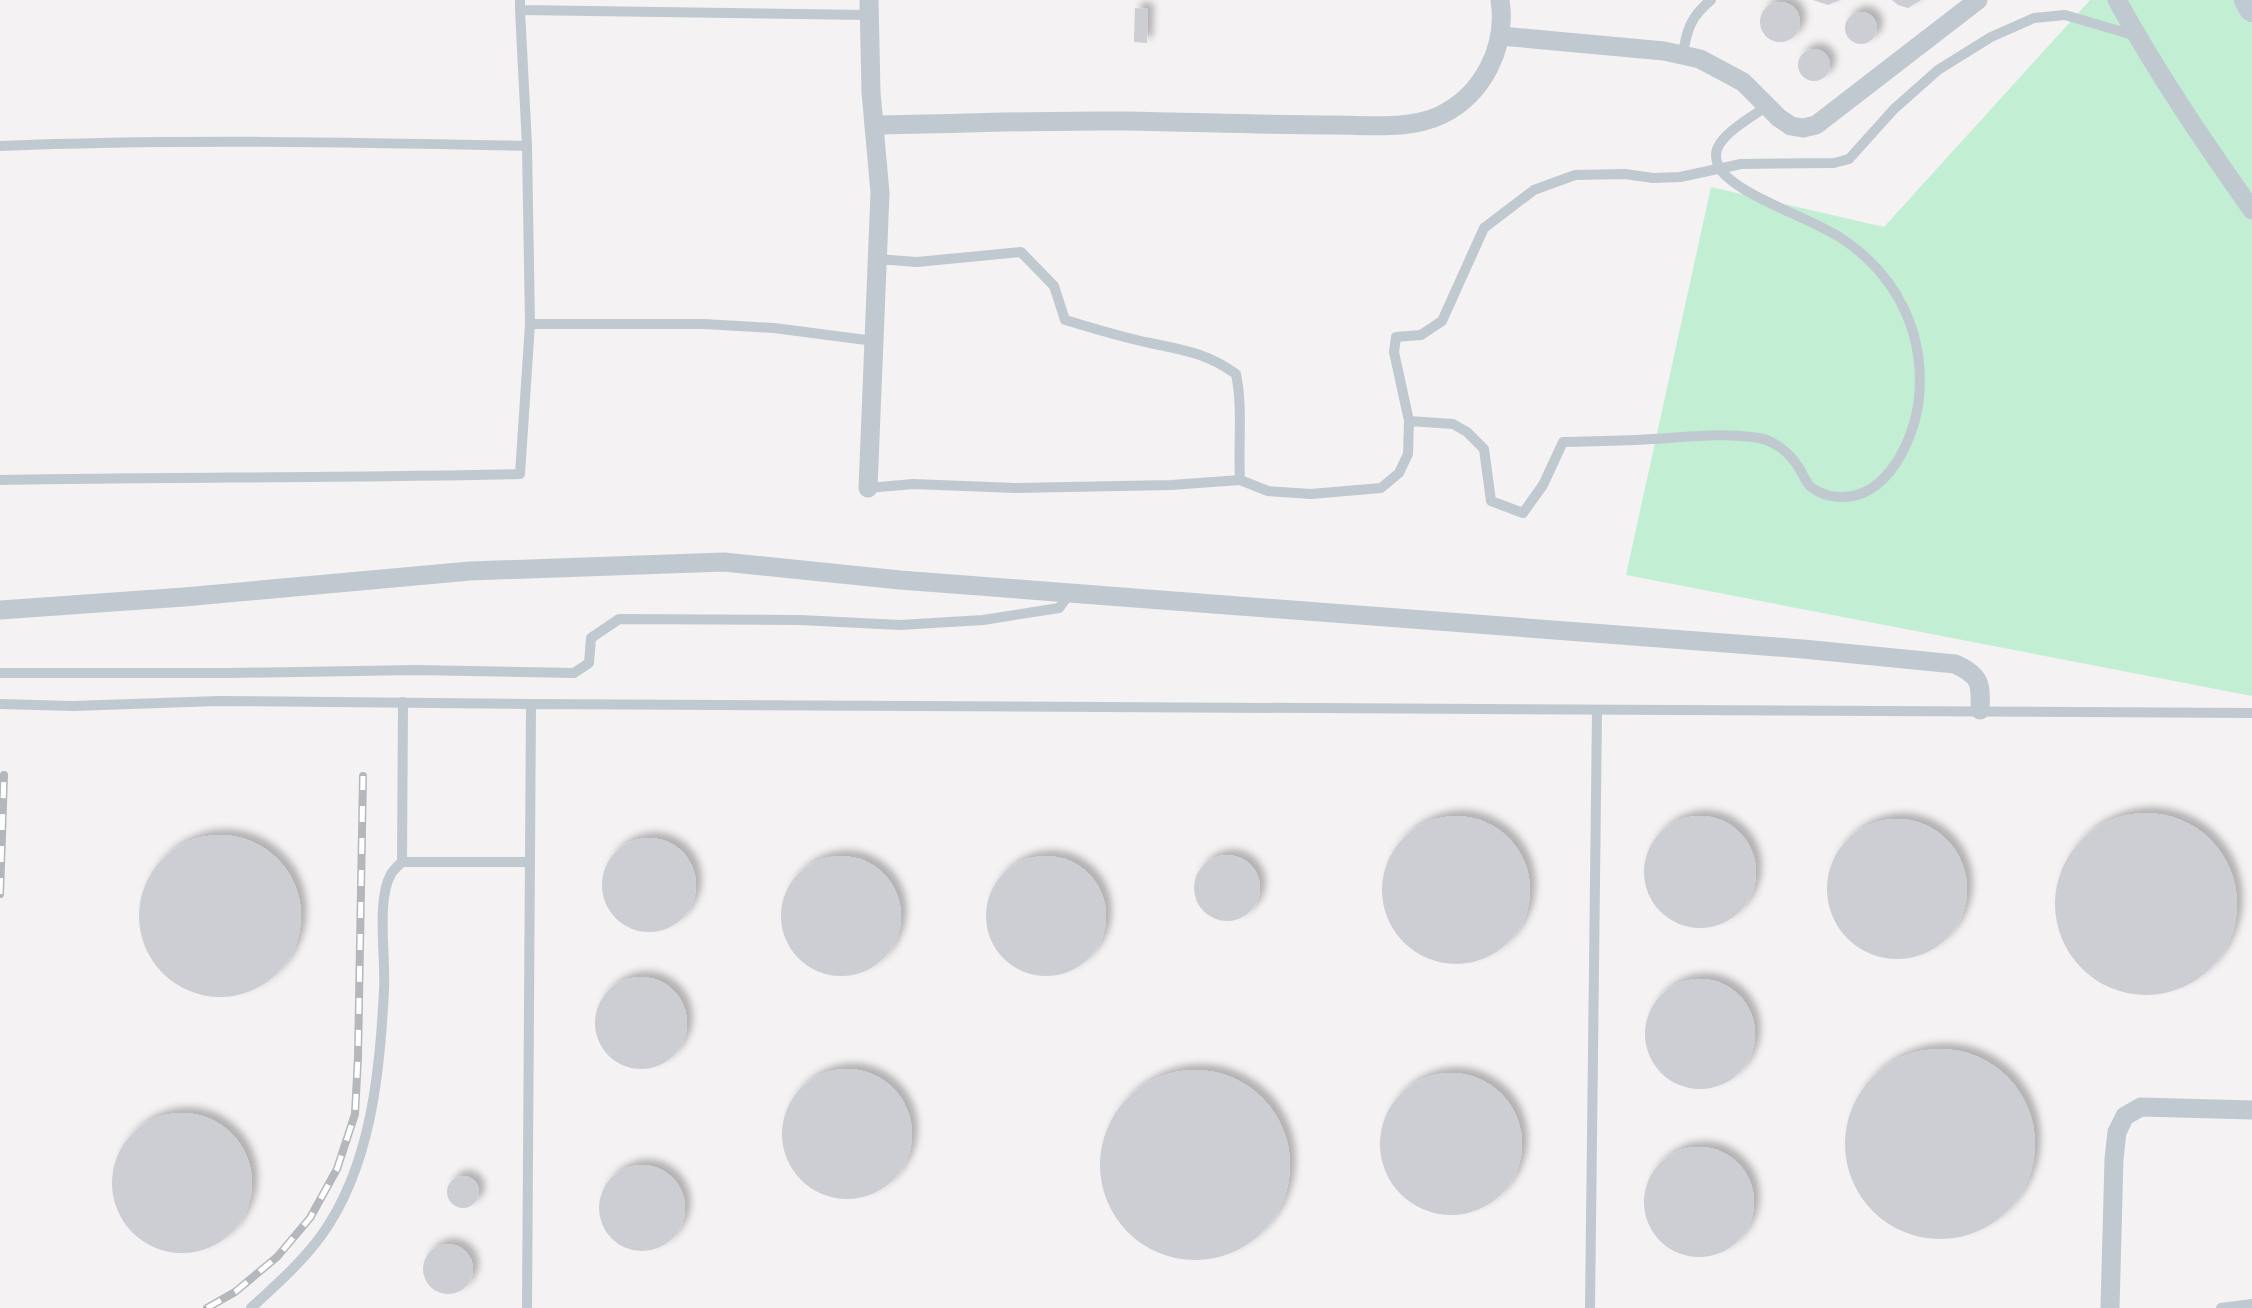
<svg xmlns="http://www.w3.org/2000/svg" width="2252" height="1308" viewBox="0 0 2252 1308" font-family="'Open Sans',sans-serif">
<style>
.green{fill:#c2efd4}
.building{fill:#ccced4;filter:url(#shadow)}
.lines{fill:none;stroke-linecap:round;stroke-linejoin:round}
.service{stroke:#c0c9d0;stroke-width:10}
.minor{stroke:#c0c9d0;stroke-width:19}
.secondary{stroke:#c0cad5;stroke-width:26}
.rail-casing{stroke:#b4b7bc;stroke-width:8}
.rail{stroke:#fff;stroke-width:5;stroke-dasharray:16;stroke-linecap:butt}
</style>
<defs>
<filter id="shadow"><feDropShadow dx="6" dy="-6" stdDeviation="3.5" flood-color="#0004"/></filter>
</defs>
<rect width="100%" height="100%" fill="#f4f2f2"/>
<path class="green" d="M2090,0H2252V696L1626,575L1711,187L1884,227Z"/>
<g class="building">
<path d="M1813,0H1840L1828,5Z"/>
<path d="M1892,0H1921L1908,8L1898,5Z"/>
<circle cx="1780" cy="22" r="20"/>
<path d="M1135,8L1148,9L1147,43L1134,42Z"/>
<circle cx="1861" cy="28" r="16"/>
<circle cx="1814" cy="65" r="16"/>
<circle cx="2146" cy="904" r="91"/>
<circle cx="1456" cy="890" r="74"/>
<circle cx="1700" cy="872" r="56"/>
<circle cx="1897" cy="889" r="70"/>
<circle cx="220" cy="916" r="81"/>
<circle cx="649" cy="885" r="47"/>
<circle cx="1227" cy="888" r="33"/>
<circle cx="1046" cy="916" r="60"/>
<circle cx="841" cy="916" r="60"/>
<circle cx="641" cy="1023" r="46"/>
<circle cx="1700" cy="1034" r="55"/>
<circle cx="1940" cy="1144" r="95"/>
<circle cx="847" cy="1134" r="65"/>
<circle cx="1195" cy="1165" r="95"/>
<circle cx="1451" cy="1144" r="71"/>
<circle cx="182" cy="1183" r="70"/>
<circle cx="1699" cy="1202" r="55"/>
<circle cx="642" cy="1208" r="43"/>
<circle cx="463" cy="1192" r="16"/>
<circle cx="448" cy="1269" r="25"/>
</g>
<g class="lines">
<g class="service">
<path d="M520,0V10L868,15"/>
<path d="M520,10L527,146L530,324H704L774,328L874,341"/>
<path d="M1683,55C1686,31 1691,16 1711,0"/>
<path d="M0,146C175,139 351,142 527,146"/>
<path d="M877,259L917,262L1021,252L1054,286L1065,320C1093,328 1121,337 1150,343C1183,350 1207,353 1236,374C1243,408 1238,444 1240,480"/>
<path d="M1409,421L1394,352L1396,337L1421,335L1442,321L1484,228L1534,190L1575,175L1625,174L1653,178L1680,177L1741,164L1834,163L1849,159L1894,109L1938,70L1991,37L2034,18L2065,15L2133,35"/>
<path d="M0,480C173,477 347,478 520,474L530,324"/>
<path d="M868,488L913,484L1015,488L1171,485L1240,480L1268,491L1311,494L1381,488L1399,473L1408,454L1409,421L1453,424L1467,432L1484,449L1491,501L1523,513L1543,485L1563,442C1593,441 1623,441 1653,439C1688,437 1724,432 1759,438C1774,441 1789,452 1797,465C1802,472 1805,481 1811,487C1819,493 1830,497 1841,497C1888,498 1915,438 1919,398C1925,334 1898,277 1844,240C1810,217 1751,201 1724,174C1719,169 1716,162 1716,155C1716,136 1752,117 1767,106"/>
<path d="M0,673H231L416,670L574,673L589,663L591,638L619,619L800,620L900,625L983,620L1059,608L1070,593"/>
<path d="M0,704L73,706L219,701L531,704"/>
<path d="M402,862L403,702"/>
<path d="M251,1308C276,1285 301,1263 321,1236C371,1167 380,1072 384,990C386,958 376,900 391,874C394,869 399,865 402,862H530"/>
<path d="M527,1308L531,704L2252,713"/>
<path d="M1590,1308L1597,711"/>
<path d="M2221,1308L2252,1304"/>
</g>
<g class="minor">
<path d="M2117,0C2157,73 2204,142 2252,210"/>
<path d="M1501,36L1664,51L1700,59L1743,82L1779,118L1791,126L1803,128L1816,125L1978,0"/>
<path d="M874,125C957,124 1040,120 1124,121C1194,122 1265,125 1336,125C1370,125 1410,130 1441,115C1484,94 1507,46 1500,0"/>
<path d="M868,488L880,193L871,92L869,0"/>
<path d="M0,610L184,597L470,571L724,562L900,580L1803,649L1955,664C1981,676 1981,683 1980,710"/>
<path d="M2110,1308L2114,1159L2117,1132L2125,1116L2141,1107L2252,1110"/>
</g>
<path class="secondary" d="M2247,0L2252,9"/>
<defs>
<g id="rail">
<path d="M0,894L4,775"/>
<path d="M207,1308L235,1292L277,1257L310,1218L337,1169L355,1114L358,1057L363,776"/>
</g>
</defs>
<use href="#rail" class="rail-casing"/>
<use href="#rail" class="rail"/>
</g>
</svg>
